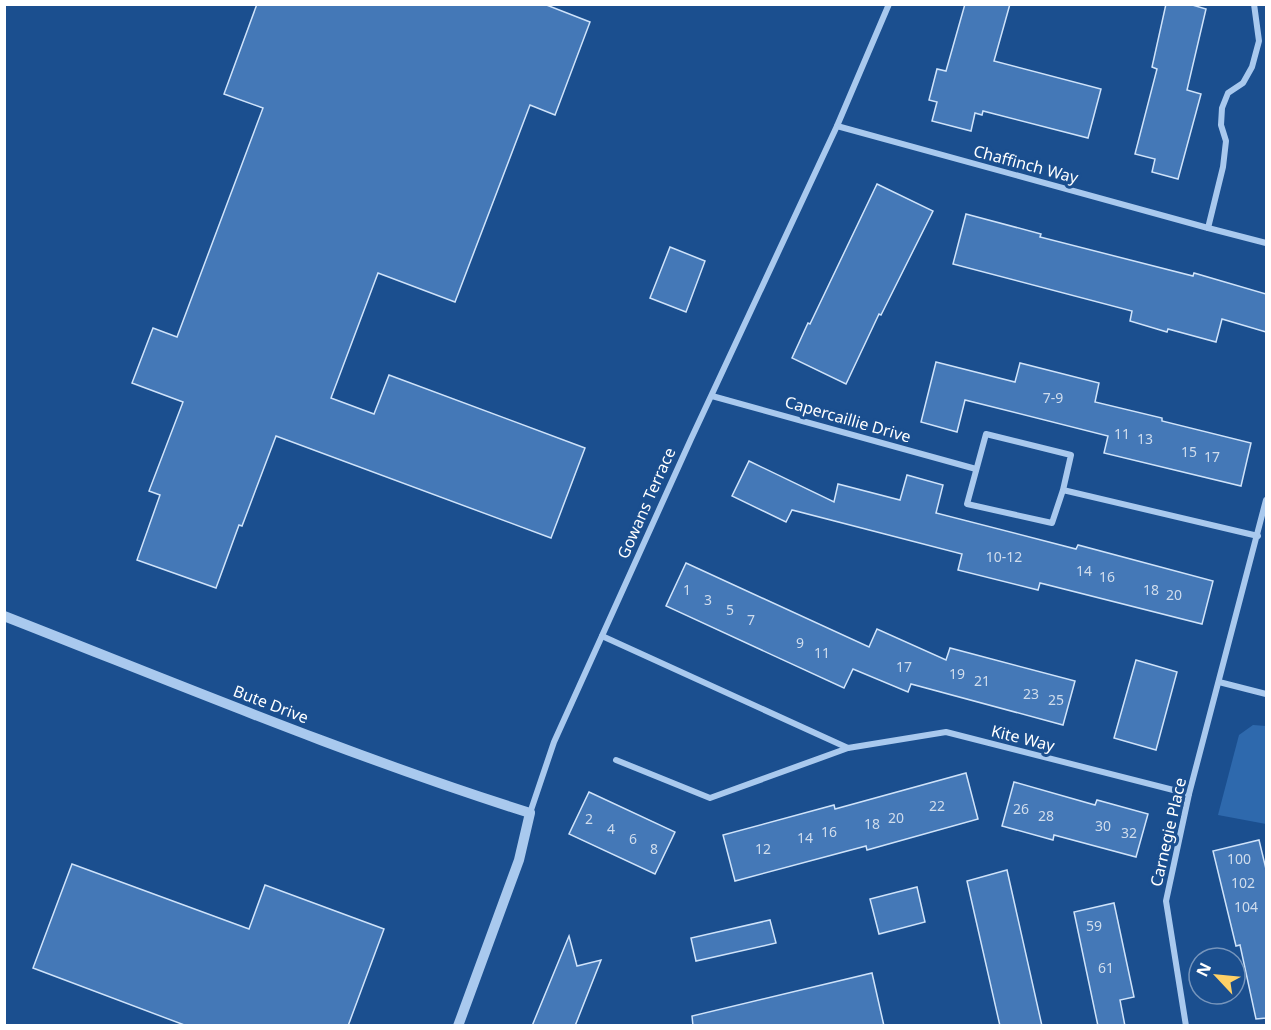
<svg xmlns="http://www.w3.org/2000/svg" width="1271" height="1030" viewBox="0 0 1271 1030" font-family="'Noto Sans',sans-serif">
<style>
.green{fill:#2e69ad}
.building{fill:#4478b7;stroke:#cfe3fa;stroke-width:1.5}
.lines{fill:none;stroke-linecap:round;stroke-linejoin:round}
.minor{stroke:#a9c9ee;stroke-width:6}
.tertiary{stroke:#a9c9ee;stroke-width:10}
.labels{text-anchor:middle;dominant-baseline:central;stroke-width:6;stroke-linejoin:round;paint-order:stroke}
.number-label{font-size:14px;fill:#d0dded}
.street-label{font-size:16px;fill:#fff;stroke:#1b4f8f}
</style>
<rect width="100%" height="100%" fill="#1b4f8f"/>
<path class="green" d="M1253,725L1266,726V824L1218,815L1239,735Z"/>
<g class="building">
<path d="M257,4H544L590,22L555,115L530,105L455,302L378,273L331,398L374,414L389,375L585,448L551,538L276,436L242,526L239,525L216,588L137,560L160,495L149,491L183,402L132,383L153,328L177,337L263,108L224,94Z"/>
<path d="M965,4H1010L994,61L1101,89L1088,138L983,111L982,115L975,113L971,131L932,121L937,102L929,100L937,69L946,71Z"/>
<path d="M1166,4H1189L1206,9L1187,90L1201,94L1178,179L1152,172L1155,159L1135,154L1157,69L1152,67Z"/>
<path d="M877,184L933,211L881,315L879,314L846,384L792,358L808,323L810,324Z"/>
<path d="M966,214L1041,234L1040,237L1193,276L1194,273L1266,294V332L1222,319L1216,342L1168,329L1167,332L1130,321L1132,311L953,264Z"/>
<path d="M670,247L705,261L686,312L650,298Z"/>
<path d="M936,362L1015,382L1020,363L1099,383L1095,402L1162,418V421L1251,443L1241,486L1104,453L1108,436L965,400L957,432L921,422Z"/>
<path d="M749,461L834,502L838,484L900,500L907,475L943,485L936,513L1076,549L1078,545L1213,581L1202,624L1040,583L1038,590L958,570L962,554L792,510L786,522L732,496Z"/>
<path d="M686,563L869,647L877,629L946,660L950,648L1075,681L1063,725L911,684L908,692L853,669L844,688L666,606Z"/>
<path d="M1136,660L1177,672L1156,750L1114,738Z"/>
<path d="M966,773L978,819L867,850L866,846L735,881L723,835L834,805L835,809Z"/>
<path d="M1014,782L1095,805L1097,800L1148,814L1136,857L1054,835L1053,840L1002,826Z"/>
<path d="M589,792L675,832L655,874L569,834Z"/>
<path d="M1259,840L1266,869V1018L1256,1019L1240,945L1236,946L1213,851Z"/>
<path d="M72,864L249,929L265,885L384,929L348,1026H187L33,968Z"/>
<path d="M1007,870L1042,1026H1000L967,881Z"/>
<path d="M917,887L925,922L879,934L870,899Z"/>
<path d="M1114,903L1134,997L1120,1000L1125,1026H1098L1074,912Z"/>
<path d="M770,920L776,943L696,961L691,938Z"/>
<path d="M569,936L577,966L601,960L575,1026H532Z"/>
<path d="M872,973L884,1026H693L692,1016Z"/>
</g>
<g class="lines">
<g class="minor">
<path d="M1254,4L1259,41L1252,67L1243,83L1228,93L1222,108L1221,125L1226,141L1223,167L1208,228L1266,243"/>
<path d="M837,126L1208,228"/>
<path d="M712,396L976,469"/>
<path d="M1063,490L1071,455L986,434L967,504L1052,523L1063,490L1258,536"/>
<path d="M602,636L848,748L946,732L1189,794"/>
<path d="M1219,682L1266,694"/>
<path d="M616,760L710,798L848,748"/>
<path d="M530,813L554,742L691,439L837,126L889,4"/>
<path d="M1186,1026L1166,901L1189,794L1266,500"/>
</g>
<path class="tertiary" d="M4,616C178,684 352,757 530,813L519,860L458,1026"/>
</g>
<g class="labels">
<g class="number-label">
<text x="1053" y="397">7-9</text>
<text x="1122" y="433">11</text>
<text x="1145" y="438">13</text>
<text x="1189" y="451">15</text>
<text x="1212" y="456">17</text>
<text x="1004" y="556">10-12</text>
<text x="1084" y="570">14</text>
<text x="1107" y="576">16</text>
<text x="687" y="589">1</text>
<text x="1151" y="589">18</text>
<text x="1174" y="594">20</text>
<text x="708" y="599">3</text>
<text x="730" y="609">5</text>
<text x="751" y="619">7</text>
<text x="800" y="642">9</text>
<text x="822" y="652">11</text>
<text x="904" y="666">17</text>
<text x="957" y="673">19</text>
<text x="982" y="680">21</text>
<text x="1031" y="693">23</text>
<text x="1056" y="699">25</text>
<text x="937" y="805">22</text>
<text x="1021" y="808">26</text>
<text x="1046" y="815">28</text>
<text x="896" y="817">20</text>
<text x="589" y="818">2</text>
<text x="872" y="823">18</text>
<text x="1103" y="825">30</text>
<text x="611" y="828">4</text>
<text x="829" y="831">16</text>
<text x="1129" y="832">32</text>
<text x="805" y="837">14</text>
<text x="633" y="838">6</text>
<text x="654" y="848">8</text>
<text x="763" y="848">12</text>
<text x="1239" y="858">100</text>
<text x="1243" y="882">102</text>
<text x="1246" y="906">104</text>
<text x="1094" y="925">59</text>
<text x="1106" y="967">61</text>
</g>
<g class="street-label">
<text transform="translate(1026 164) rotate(15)">Chaffinch Way</text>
<text transform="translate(848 419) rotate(16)">Capercaillie Drive</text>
<text transform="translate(646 503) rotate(-66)">Gowans Terrace</text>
<text transform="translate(271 704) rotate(21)">Bute Drive</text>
<text transform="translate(1023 738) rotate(14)">Kite Way</text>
<text transform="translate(1168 832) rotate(-77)">Carnegie Place</text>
</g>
</g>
<rect width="1271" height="1030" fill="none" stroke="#ffffff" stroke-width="12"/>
<g transform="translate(1217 976) rotate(296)"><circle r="28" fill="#1b4f8f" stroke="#7695bc" stroke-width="1.5"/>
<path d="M0-4.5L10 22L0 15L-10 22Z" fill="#ffd166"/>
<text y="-9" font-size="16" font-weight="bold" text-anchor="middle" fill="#ffffff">N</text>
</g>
</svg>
